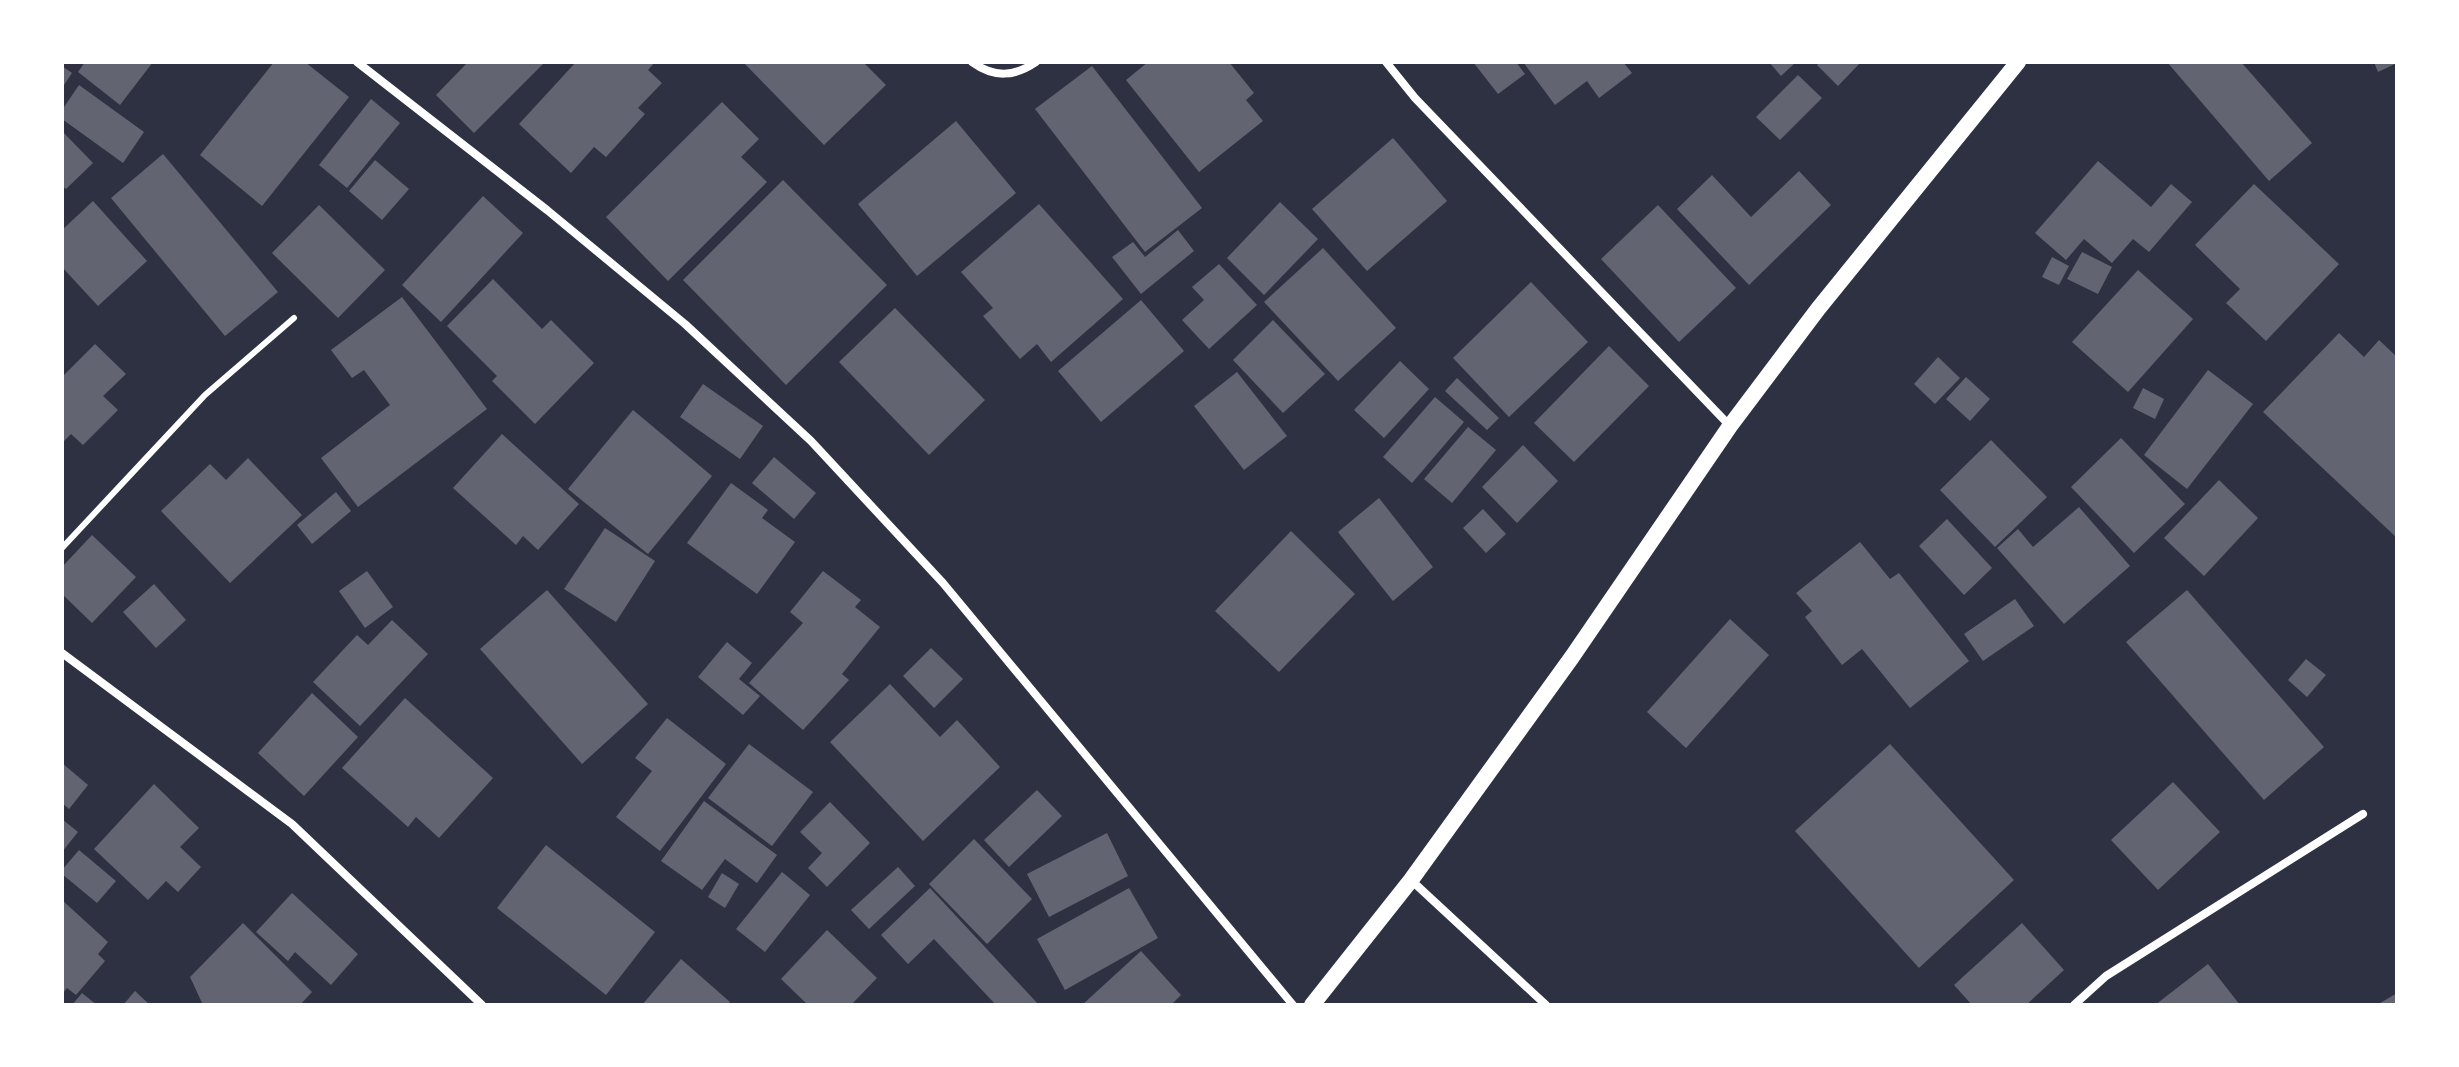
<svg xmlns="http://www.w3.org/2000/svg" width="2459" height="1067" viewBox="0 0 2459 1067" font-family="Roboto,sans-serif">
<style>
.building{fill:#626471}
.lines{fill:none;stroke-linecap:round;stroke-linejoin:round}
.service{stroke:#fff;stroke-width:6}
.minor{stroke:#fff;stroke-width:8}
.secondary{stroke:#fff;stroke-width:16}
</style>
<rect width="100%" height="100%" fill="#2d3142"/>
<g class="building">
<path d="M85,62H153L120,105L78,72Z"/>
<path d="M274,62H305L349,97L262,206L200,155Z"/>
<path d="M468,62H545L474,133L436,95Z"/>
<path d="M576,62H655L648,70L662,83L638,108L645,114L606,157L594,147L571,173L519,124Z"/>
<path d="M743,62H863L886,85L824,145Z"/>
<path d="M1148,62H1229L1254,93L1246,100L1263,121L1199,172L1126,80Z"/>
<path d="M1473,62H1516L1525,74L1498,94Z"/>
<path d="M1523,62H1623L1632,73L1599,98L1587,81L1555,105Z"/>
<path d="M1769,62H1796L1781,76Z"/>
<path d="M1820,62H1861L1838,86L1817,65Z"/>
<path d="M2167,62H2241L2312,143L2269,181Z"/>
<path d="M2374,62H2397V63L2378,72Z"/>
<path d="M62,66L72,73L62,88Z"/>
<path d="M1092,66L1202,208L1145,252L1035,109Z"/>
<path d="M1798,75L1822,98L1780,140L1756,117Z"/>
<path d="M79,85L144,132L123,163L62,119V110Z"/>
<path d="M371,99L400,123L347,188L319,165Z"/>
<path d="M722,102L759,139L741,157L767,182L668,281L606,217Z"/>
<path d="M956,121L1016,193L917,276L858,204Z"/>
<path d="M62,131L93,163L66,189L62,186Z"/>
<path d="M1393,138L1447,201L1367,271L1312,209Z"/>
<path d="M163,154L278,292L225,336L111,198Z"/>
<path d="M375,160L409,189L382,220L349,191Z"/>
<path d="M2098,161L2151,207L2171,184L2192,202L2149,252L2133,239L2112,263L2084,239L2066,260L2035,233Z"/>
<path d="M1799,171L1831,205L1749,285L1677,209L1712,175L1751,217Z"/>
<path d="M783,180L887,285L786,385L683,280Z"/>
<path d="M2254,184L2339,264L2266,341L2226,303L2240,289L2195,245Z"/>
<path d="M483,196L523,233L441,322L402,285Z"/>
<path d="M93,201L147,261L98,306L62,267V230Z"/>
<path d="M1280,202L1318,239L1264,295L1227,258Z"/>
<path d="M1039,204L1123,299L1051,362L1037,344L1020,359L983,316L993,308L961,272Z"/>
<path d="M319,205L385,270L338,318L272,253Z"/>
<path d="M1658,205L1736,288L1679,342L1601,259Z"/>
<path d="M1178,230L1194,251L1141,294L1112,257L1133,242L1145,257Z"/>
<path d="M1323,248L1396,328L1338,381L1264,302Z"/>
<path d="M2082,252L2112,267L2098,294L2067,279Z"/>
<path d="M2052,257L2069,266L2059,285L2042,277Z"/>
<path d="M1219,264L1257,305L1209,349L1182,320L1204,300L1192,287Z"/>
<path d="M2138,270L2193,319L2128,392L2072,342Z"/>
<path d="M493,279L542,329L551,320L594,363L535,424L492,381L497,376L447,326Z"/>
<path d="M1531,282L1588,342L1509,417L1453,358Z"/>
<path d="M402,297L487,409L358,507L321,458L390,405L364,370L352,378L331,350Z"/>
<path d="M1141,300L1184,351L1101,422L1058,371Z"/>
<path d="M895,308L985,400L929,455L839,362Z"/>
<path d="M1273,320L1325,374L1283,413L1233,360Z"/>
<path d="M2339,333L2364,357L2379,340L2397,357V538L2263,412Z"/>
<path d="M95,344L126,374L103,396L118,410L83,445L71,434L62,443V377Z"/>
<path d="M1609,346L1649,386L1574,462L1534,423Z"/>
<path d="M1938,357L1960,378L1935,404L1914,384Z"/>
<path d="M1400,361L1429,389L1384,438L1354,410Z"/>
<path d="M2208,370L2253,404L2187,489L2144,455Z"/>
<path d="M1237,372L1287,436L1244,470L1194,406Z"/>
<path d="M1966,377L1990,399L1970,421L1946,399Z"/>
<path d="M1457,378L1499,418L1487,430L1445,391Z"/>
<path d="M703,384L763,426L740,459L680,417Z"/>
<path d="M2143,388L2164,399L2155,419L2133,408Z"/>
<path d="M1435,397L1464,422L1412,483L1383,457Z"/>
<path d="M633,410L712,476L648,554L568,489Z"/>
<path d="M1468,427L1496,450L1452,503L1424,479Z"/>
<path d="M502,434L579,504L538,550L523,536L516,545L453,488Z"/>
<path d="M2121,438L2185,504L2134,553L2071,487Z"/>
<path d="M1991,440L2047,497L1995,547L1940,490Z"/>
<path d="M1523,445L1558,481L1517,523L1482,487Z"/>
<path d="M774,457L816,493L794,519L752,483Z"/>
<path d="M248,458L302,515L230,583L161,511L210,464L226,480Z"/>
<path d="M2219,480L2258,518L2204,576L2164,538Z"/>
<path d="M731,483L768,510L762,518L795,542L757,594L687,543Z"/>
<path d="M336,492L351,511L312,544L297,525Z"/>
<path d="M1379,498L1433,567L1393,601L1338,532Z"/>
<path d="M2079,507L2130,566L2064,624L1997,548L2018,529L2033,547Z"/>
<path d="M1483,509L1506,534L1486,553L1463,528Z"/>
<path d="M1947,519L1992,568L1964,595L1919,546Z"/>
<path d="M605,528L655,561L616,622L564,589Z"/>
<path d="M1291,531L1355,594L1279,672L1215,611Z"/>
<path d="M92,535L136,577L92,623L62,594V567Z"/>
<path d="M1860,542L1890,579L1899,573L1969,661L1910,708L1862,649L1842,665L1805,617L1812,611L1796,593Z"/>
<path d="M367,571L393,607L365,628L339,591Z"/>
<path d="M823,571L861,600L855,607L880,627L842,674L849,680L803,730L749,683L803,623L790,612Z"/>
<path d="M154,584L186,620L156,648L123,612Z"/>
<path d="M547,590L648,704L582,764L480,649Z"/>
<path d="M2187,590L2324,747L2264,800L2126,642Z"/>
<path d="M2015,599L2034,626L1983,661L1964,634Z"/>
<path d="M1730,619L1769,655L1686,748L1647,712Z"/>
<path d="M392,620L428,654L360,726L313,682L357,635L368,645Z"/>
<path d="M727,642L752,663L739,679L760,696L743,715L698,677Z"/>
<path d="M931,648L963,679L934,708L903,676Z"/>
<path d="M2306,659L2326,675L2307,697L2288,680Z"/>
<path d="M890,684L940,737L957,720L1000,767L923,841L830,742Z"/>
<path d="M312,693L358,737L304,796L258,753Z"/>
<path d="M405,698L493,778L439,838L416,817L408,827L342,768Z"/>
<path d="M667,718L726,764L660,851L616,817L652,771L635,758Z"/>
<path d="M749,744L813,792L772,846L708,798Z"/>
<path d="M1890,744L2014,880L1919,968L1795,831Z"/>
<path d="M62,763L88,785L69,809L62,803Z"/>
<path d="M2173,782L2220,832L2158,890L2111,840Z"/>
<path d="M154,784L199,828L180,847L201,867L178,892L166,881L148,900L94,849Z"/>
<path d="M1037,790L1062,816L1009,867L984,840Z"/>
<path d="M704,801L777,855L757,883L725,859L702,890L661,861Z"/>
<path d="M830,802L870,843L827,887L808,868L822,853L800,832Z"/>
<path d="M62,819L78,832L62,852Z"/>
<path d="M1107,833L1128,876L1049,917L1027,874Z"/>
<path d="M974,839L1032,899L987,944L929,884Z"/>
<path d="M546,845L655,932L606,995L497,908Z"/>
<path d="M79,850L116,881L97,903L62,874V870Z"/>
<path d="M898,867L915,886L869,929L851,910Z"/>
<path d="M782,872L810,895L765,952L736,929Z"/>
<path d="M722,873L739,884L725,908L708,897Z"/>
<path d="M930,888L1039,1005H996L934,939L908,964L881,935Z"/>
<path d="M1129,888L1158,938L1065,990L1037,939Z"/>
<path d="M292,893L358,954L331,985L295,952L288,961L256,932Z"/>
<path d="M62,900L108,942L98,954L105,961L76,995L67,988L62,994Z"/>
<path d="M243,923L312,992L300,1005H203L190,977Z"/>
<path d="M2022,923L2064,970L2026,1005H1972L1954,985Z"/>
<path d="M827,930L877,978L851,1005H808L781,979Z"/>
<path d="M1141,951L1181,995L1171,1005H1082Z"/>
<path d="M681,959L730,1002L728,1005H642Z"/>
<path d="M2208,964L2240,1005H2155Z"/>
<path d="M135,991L150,1005H123Z"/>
<path d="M82,993L97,1005H72Z"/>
<path d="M2397,993V1005H2377Z"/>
</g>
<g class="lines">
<path class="service" d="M62,548L205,395L294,318"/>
<g class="minor">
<path d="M357,62L547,210L685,324L811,441L943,583L1293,1005"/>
<path d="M972,62C994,78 1014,77 1036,62"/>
<path d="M1386,62L1415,98L1730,426"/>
<path d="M62,653L292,824L482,1005"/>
<path d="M1411,880L1546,1005"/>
<path d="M2074,1005L2106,976L2363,814"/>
</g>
<path class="secondary" d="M1312,1005L1411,880L1572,657L1730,426L1818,309L2018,62"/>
</g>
<rect width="2459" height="1067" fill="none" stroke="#ffffff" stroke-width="128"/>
</svg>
